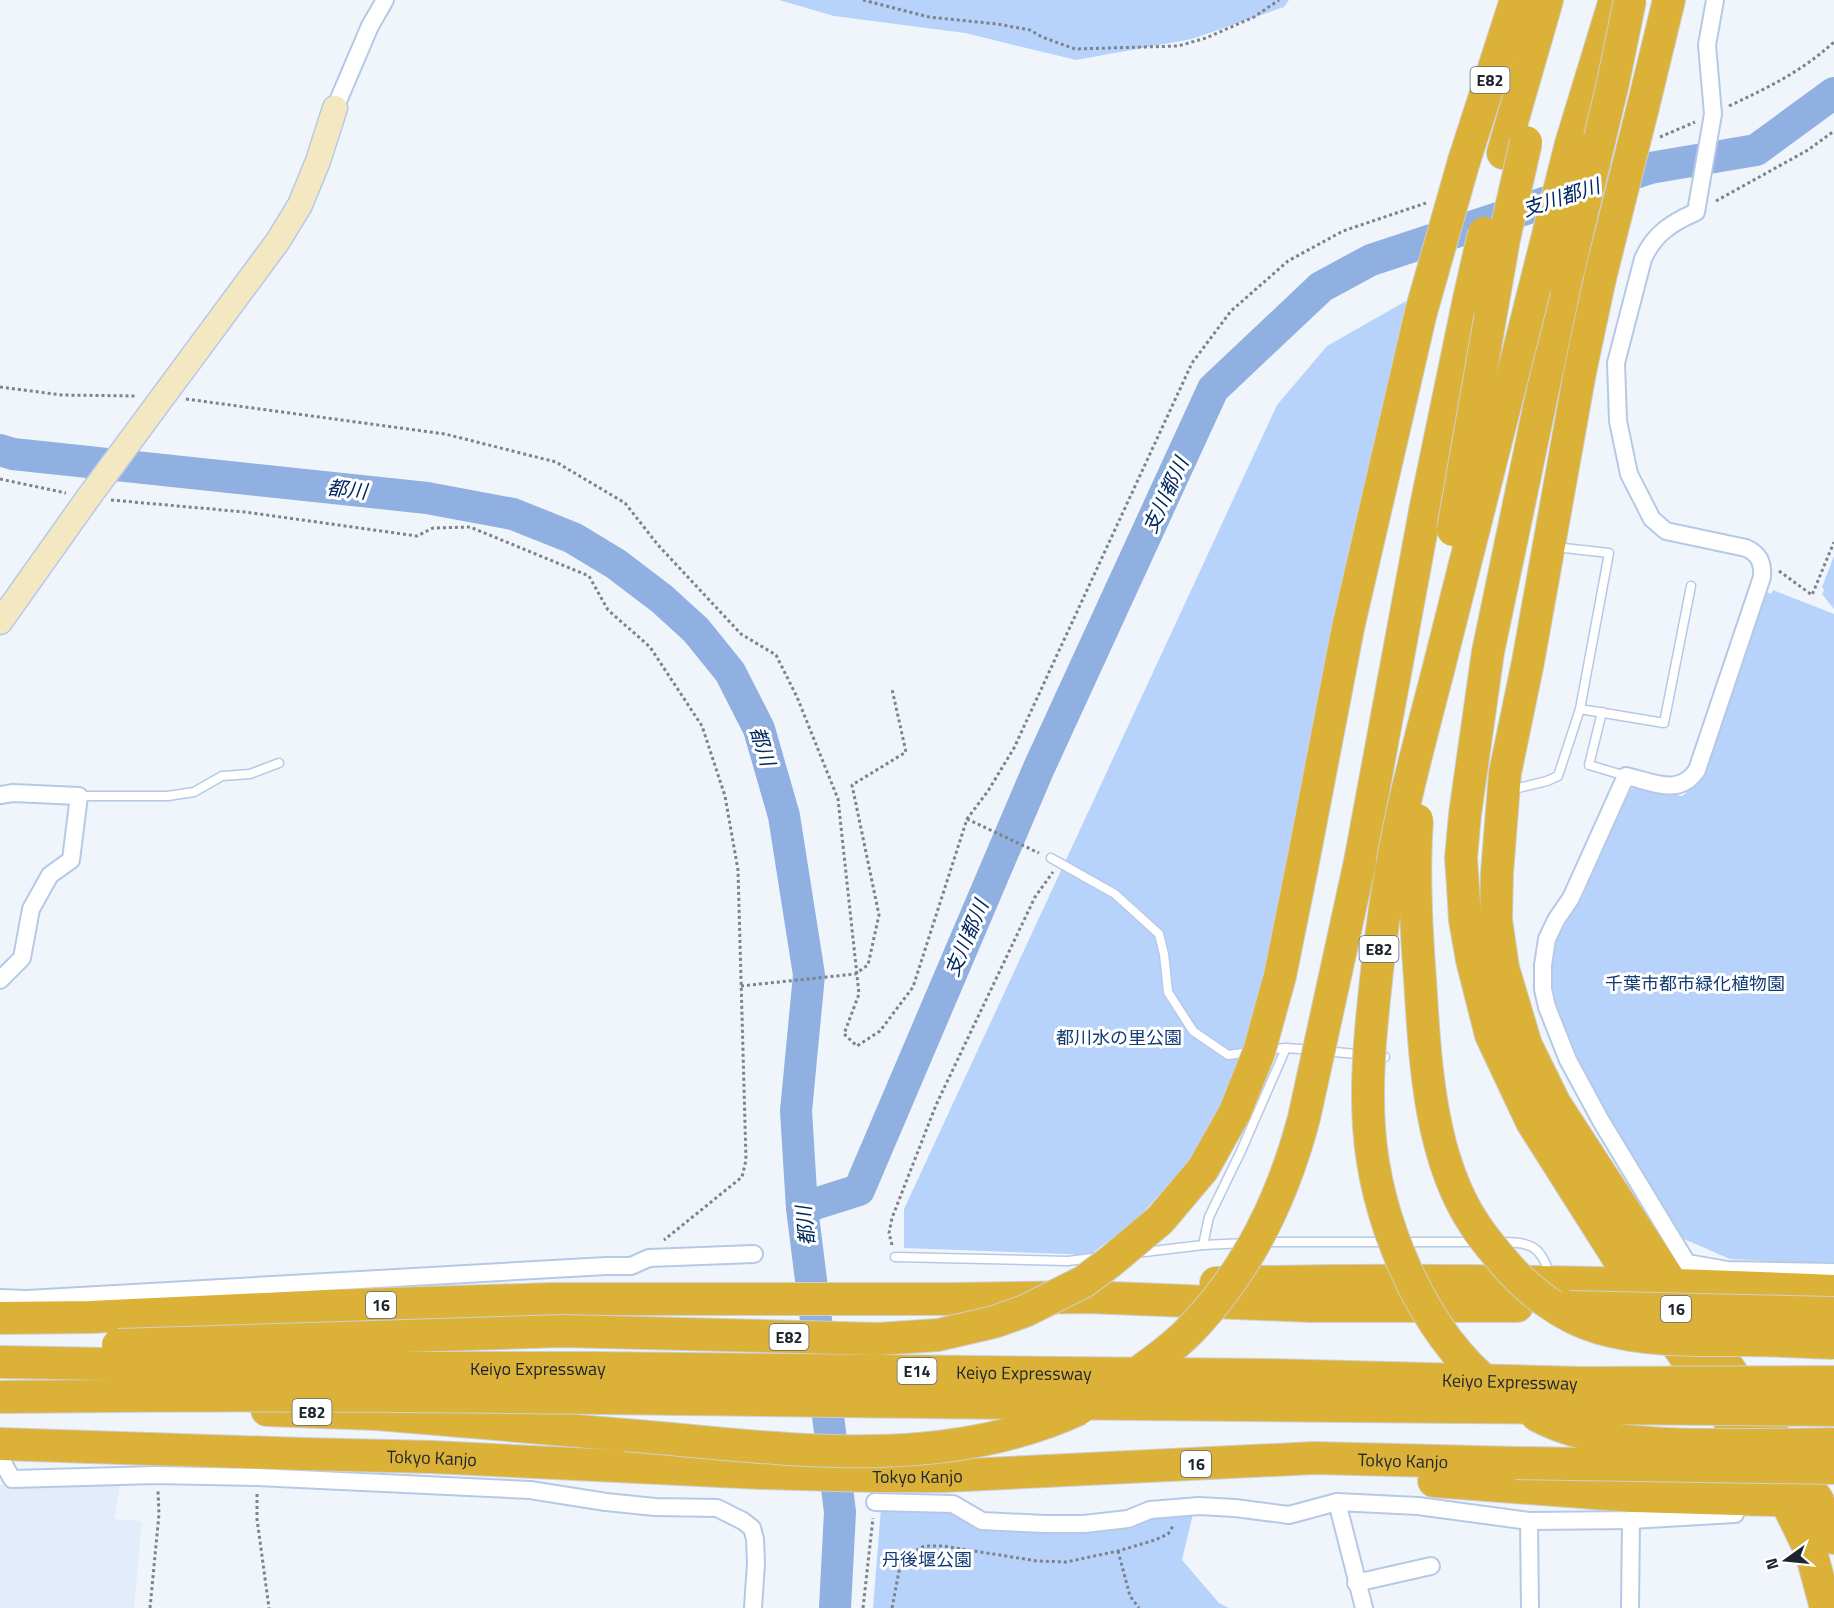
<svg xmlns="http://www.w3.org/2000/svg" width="1834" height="1608" viewBox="0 0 1834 1608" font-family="'Titillium Web','Noto Sans JP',sans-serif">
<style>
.built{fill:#e2ecfb}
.green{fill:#b8d3fb}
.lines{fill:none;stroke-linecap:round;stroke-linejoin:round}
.river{stroke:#8fb0e1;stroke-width:32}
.lane-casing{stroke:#b5c9e7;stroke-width:11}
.street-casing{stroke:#b5c9e7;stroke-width:20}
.secondary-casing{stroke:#b5c9e7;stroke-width:27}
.highway-casing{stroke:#cdcfd1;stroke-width:34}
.path{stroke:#7c838b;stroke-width:3;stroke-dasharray:3 3;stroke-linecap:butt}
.lane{stroke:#fff;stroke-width:8}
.street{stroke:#fff;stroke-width:16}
.secondary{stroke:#f4e8c3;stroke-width:24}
.highway{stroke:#dcb138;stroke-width:32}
.highway-bridge-casing{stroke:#cdcfd1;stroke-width:34;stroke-linecap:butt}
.highway-bridge{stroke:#dcb138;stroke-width:32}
.labels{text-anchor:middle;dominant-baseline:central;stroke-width:6;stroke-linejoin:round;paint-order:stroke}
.shield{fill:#fff;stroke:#61666e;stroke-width:1.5}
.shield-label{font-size:16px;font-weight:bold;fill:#1d2530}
.park-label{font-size:18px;fill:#123b75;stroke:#fff}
.street-label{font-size:18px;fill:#1d2530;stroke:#fff}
.water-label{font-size:20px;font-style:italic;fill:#012a63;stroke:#fff}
</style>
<rect width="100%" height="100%" fill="#f0f5fb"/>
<path class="built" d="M121,1482L114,1519L142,1521L134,1608H0V1485Z"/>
<g class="green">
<path d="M779,0H1289L1284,7L1192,39L1076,60L965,33L834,16Z"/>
<path d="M1406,301L1258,1011L1232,1088L1192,1159L1137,1219L1090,1255L904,1248V1209L1277,405L1327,346Z"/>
<path d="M1834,556V609L1822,594L1824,590L1822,587Z"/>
<path d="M1763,590L1771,594L1773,590L1834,614V1264L1730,1259L1677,1236L1572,1051L1555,1012L1551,960L1557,938L1583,896L1607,839L1631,789L1638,787L1682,796L1686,793Z"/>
<path d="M881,1508L957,1512L1074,1529L1193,1514L1182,1560L1219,1603L1229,1608H873Z"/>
</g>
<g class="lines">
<g class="river">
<path d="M0,450L13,454L427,498L513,514L573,538L616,564L662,599L696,630L730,672L759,729L784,816L809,975L796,1111L802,1208L840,1512L835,1608"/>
<path d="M802,1208L859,1190L1038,770L1213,389L1321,287L1371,260L1650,168L1756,150L1834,93"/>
</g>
<defs>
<g id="lane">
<path d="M1555,547L1609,553L1580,709"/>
<path d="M1602,712L1589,765L1626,776"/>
<path d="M1510,790L1547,781L1558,776L1580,709L1664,723L1691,586"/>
<path d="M79,796H168L194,792L222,776L250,774L279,763"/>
<path d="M1051,858L1115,894L1159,934L1164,954L1168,992L1193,1031L1228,1055L1250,1052"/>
<path d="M1266,1050L1286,1048L1313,1050"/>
<path d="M1326,1051L1385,1057"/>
<path d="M1262,1242H1387"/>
<path d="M1403,1242H1477"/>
<path d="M1499,1242C1530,1242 1542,1245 1550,1277"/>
<path d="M1203,1245L1209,1217L1241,1151L1286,1048"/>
<path d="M1136,1253L1203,1245L1246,1243"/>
<path d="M895,1257L1068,1261L1100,1257"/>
</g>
<g id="street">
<path d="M1715,0L1707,45L1713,114L1696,212C1671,223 1654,234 1643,259L1616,363L1618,421L1629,474L1652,519L1666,531L1746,548C1759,554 1763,562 1762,577L1697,770C1679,797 1653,782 1626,776L1571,898L1556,920L1547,939L1543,965V989L1547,1007L1568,1060L1601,1121L1687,1263L1727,1270L1834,1272"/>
<path d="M335,108L370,26L385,0"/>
<path d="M0,795L13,793L79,796L71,860L50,875L31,909L22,958L0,980"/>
<path d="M0,1298L27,1299L606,1266H631L649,1258L754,1254"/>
<path d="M0,1457L12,1479L156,1475L257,1477L530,1490L606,1502L655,1507L717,1508L743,1521L752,1528L755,1539L756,1563L753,1608"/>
<path d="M875,1502L953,1504L982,1521L1045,1524H1084L1128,1519L1150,1510L1199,1506L1235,1508L1289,1515L1337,1502L1418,1506L1529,1521L1631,1520L1735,1514L1739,1504"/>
<path d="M1337,1502L1364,1608"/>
<path d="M1529,1521L1530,1608"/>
<path d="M1356,1583L1431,1566"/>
<path d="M1630,1608L1631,1520"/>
</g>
<path id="secondary" d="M0,622L88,498L278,241L300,205L318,161L335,108"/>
<g id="highway">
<path d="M1643,107L1669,0"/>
<path d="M1571,144L1615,0"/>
<path d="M1503,153L1547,0"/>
<path d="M1464,161L1516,0"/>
<path d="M1600,278L1580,372L1528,662L1505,773L1497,873L1496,920L1503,968L1526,1045L1555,1104L1672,1284L1818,1501L1834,1538"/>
<path d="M1565,284L1488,652L1465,814L1461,858L1463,887L1465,920L1472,960L1491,1035L1532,1122L1634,1283L1786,1501L1811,1552L1826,1608"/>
<path d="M1360,862L1426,506L1469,299"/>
<path d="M1302,867L1348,628L1421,312"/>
<path d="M1216,1283C1422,1278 1628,1282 1834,1291"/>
<path d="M0,1318L90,1317L328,1306L553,1299H951L1088,1297L1311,1306H1517"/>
<path d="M267,1410L377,1414L625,1435"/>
<path id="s1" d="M0,1444L303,1454L433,1457L761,1473L875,1476H945L1314,1458L1516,1463"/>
<path d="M1434,1481L1634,1496L1803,1501"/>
</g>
</defs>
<use href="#lane" class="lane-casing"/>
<use href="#street" class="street-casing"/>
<use href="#secondary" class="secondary-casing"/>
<use href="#highway" class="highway-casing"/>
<g class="path">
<path d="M863,0L929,17L997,24L1030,30L1042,37L1075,49L1178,46L1206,38L1254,17L1279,0"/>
<path d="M1729,106C1769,87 1801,72 1834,42"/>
<path d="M1660,137L1695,122"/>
<path d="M1716,201L1808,150L1834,131"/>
<path d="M0,387L62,395L137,396"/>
<path d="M186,399L445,434L556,462L625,503L658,545L741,634L776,655L797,697L838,799L859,994L844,1034L857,1046L880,1031L913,987L967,819L988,791L1014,748L1192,363L1231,311L1288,261L1343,231L1426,203"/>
<path d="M0,479L66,493"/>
<path d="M111,500L245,512L417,536L433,528L470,527L589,576L608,610L650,647L702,726L725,796L738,870L746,1160L742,1177L664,1240"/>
<path d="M1779,571L1812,595L1834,542"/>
<path d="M967,819L1039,853"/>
<path d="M741,986L855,974L868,965L879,915L852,785L906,752L892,689"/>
<path d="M892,1245L889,1233L892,1218L936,1105L1035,897L1053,872"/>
<path d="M257,1494V1519L269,1608"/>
<path d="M1118,1551L1130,1596L1139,1608"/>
<path d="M150,1608L159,1514L158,1491"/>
<path d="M863,1608L873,1518"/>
<path d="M892,1608L900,1566L905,1557L924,1546H943L1037,1561L1066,1562L1118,1551L1155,1540L1168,1534L1173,1526"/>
</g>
<use href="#lane" class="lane"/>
<use href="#street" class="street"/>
<use href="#secondary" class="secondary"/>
<use href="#highway" class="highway"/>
<defs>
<g id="highway-bridge">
<path d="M1600,278L1643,107"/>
<path d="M1565,284L1613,83L1630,0"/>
<path d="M1469,299L1484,233"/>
<path d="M1421,312L1464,161"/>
<path d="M1453,530L1504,239L1526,142"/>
<path d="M1417,820C1413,873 1416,927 1420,979C1425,1059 1429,1157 1475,1225C1483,1238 1493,1249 1503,1261C1527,1290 1562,1317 1599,1328C1647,1342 1698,1340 1748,1340C1776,1340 1805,1342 1834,1343"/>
<path d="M1569,1307L1834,1313"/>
<path d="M118,1345L562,1331L878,1339L938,1335L994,1322L1025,1311L1083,1282L1110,1262L1160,1220L1203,1169L1235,1112L1259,1052L1280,976L1302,867"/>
<path id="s2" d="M0,1362L325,1368H592L1266,1375L1582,1383L1834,1382"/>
<path d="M1132,1377C1154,1361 1177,1345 1196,1324C1250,1266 1284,1194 1304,1118L1360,862"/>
<path d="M1492,1387C1420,1330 1375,1217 1369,1127C1366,1082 1370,1036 1375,990C1381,930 1390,869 1403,810C1416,752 1432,696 1446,639C1487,474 1529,309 1571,144"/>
<path d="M0,1397C344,1392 688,1400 1032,1403C1299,1406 1567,1408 1834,1410"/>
<path d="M1536,1415C1592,1445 1663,1445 1724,1445C1761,1445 1797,1445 1834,1444"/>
<path d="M625,1435C776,1447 936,1475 1079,1409"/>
<path d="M1516,1463L1834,1468"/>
</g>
</defs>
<use href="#highway-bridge" class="highway-bridge-casing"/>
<use href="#highway-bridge" class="highway-bridge"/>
</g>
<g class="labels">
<g class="shield">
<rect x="1470.5" y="67" width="39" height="26" rx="4.5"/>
<rect x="1359.5" y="936" width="39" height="26" rx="4.5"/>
<rect x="366" y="1292" width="30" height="26" rx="4.5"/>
<rect x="1661" y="1296" width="30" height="26" rx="4.5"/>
<rect x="769.5" y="1324" width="39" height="26" rx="4.5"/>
<rect x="897.5" y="1358" width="39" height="26" rx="4.5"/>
<rect x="292.5" y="1399" width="39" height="26" rx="4.5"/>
<rect x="1181" y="1451" width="30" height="26" rx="4.5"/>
</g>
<g class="shield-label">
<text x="1490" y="80">E82</text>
<text x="1379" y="949">E82</text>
<text x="381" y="1305">16</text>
<text x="1676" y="1309">16</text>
<text x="789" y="1337">E82</text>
<text x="917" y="1371">E14</text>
<text x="312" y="1412">E82</text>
<text x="1196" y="1464">16</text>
</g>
<g class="park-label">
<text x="1695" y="983">千葉市都市緑化植物園</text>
<text x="1119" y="1037">都川水の里公園</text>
<text x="927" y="1559">丹後堰公園</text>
</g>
<g class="street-label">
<text stroke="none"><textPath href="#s2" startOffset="538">Keiyo Expressway</textPath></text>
<text stroke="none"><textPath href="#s2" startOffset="1024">Keiyo Expressway</textPath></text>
<text stroke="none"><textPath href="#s2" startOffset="1510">Keiyo Expressway</textPath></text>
<text stroke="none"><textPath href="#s1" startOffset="432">Tokyo Kanjo</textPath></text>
<text stroke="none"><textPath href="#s1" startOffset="1404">Tokyo Kanjo</textPath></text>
<text stroke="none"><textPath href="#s1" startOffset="918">Tokyo Kanjo</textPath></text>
</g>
<g class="water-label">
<text transform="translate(1561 197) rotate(-18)">支川都川</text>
<text transform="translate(347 489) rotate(6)">都川</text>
<text transform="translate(1165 495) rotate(-65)">支川都川</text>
<text transform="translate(763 746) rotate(72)">都川</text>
<text transform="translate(966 938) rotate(-67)">支川都川</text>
<text transform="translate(805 1226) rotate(-96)">都川</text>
</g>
</g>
<g transform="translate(1786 1560) rotate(255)" stroke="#ffffff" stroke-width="4.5" paint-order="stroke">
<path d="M0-4.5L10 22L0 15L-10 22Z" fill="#1d2530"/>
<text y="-9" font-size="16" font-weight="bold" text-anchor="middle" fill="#1d2530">N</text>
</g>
</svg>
